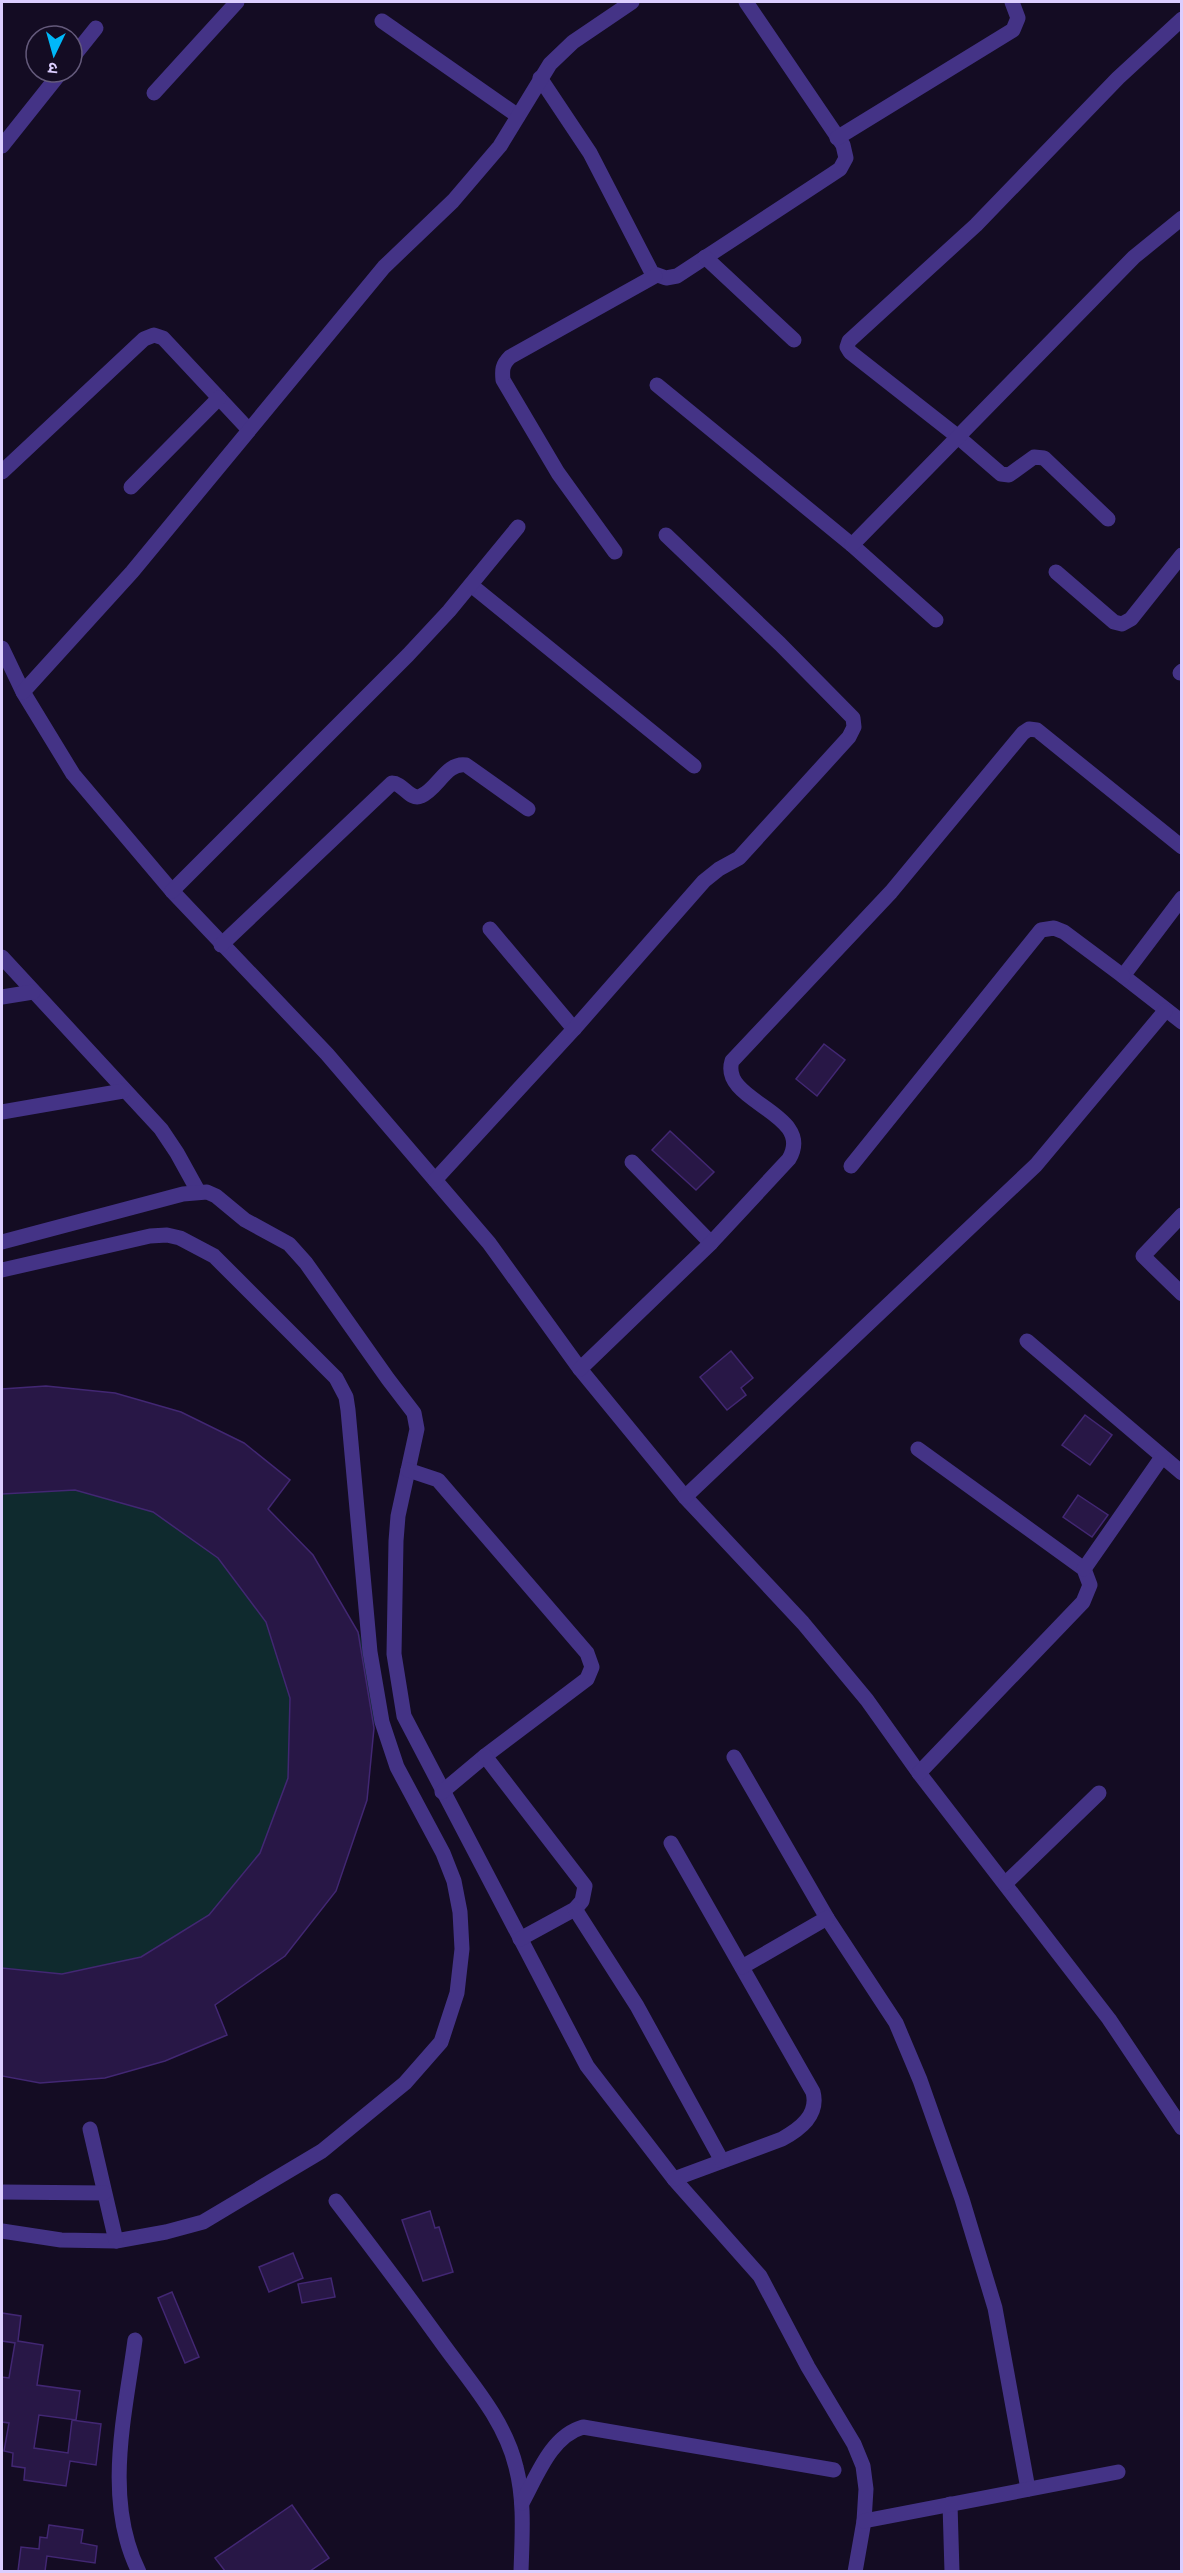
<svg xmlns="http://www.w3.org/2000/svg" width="1183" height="2573" viewBox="0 0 1183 2573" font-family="'Open Sans','Noto Sans Devanagari',sans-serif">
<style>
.green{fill:#0f2a2e}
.building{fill:#281746;stroke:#422773;stroke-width:1.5}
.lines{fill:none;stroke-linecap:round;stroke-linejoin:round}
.minor{stroke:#443386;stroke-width:15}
</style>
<rect width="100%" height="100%" fill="#140c23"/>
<path class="green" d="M46,1386L115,1393L181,1412L290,1480L268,1509L313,1555L360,1635L376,1708L367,1800L285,1956L215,2005L227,2035L165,2061L105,2078L40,2083L2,2076V1389Z"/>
<g class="building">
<path d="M824,1044L845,1060L817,1096L796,1079Z"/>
<path d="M670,1131L714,1172L696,1190L652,1150Z"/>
<path d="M731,1351L753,1378L741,1388L746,1395L727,1410L700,1377Z"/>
<path d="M46,1386L115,1393L181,1412L244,1443L290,1480L268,1509L313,1555L358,1632L374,1728L367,1800L336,1891L285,1956L215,2005L227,2035L165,2061L105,2078L40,2083L2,2076V1968L62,1974L141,1957L209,1915L260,1853L288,1778L290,1698L266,1622L218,1558L153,1512L75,1490L2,1494V1389Z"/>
<path d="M1085,1415L1112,1435L1090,1465L1062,1445Z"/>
<path d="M1078,1495L1108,1515L1092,1537L1063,1517Z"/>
<path d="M430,2211L435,2228L439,2227L453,2272L423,2281L402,2220Z"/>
<path d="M293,2253L303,2278L269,2292L259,2267Z"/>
<path d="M331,2278L335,2297L302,2303L298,2284Z"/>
<path d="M172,2292L199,2357L185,2363L158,2298Z"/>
<path d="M2,2313L21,2316L18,2341L43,2345L37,2385L80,2391L76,2420L39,2415L34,2448L68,2453L72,2420L101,2424L96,2465L70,2461L66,2486L24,2480L25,2468L12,2466L13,2453L4,2451L9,2423L2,2422V2377L9,2378L15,2343L2,2341Z"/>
<path d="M292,2505L329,2558L310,2571H225L215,2558Z"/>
<path d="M49,2525L83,2530L81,2543L97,2546L95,2563L47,2556L45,2571H18L21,2547L39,2549L40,2537L47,2538Z"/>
</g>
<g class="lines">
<g class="minor">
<path d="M382,21L518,116"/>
<path d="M72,58L96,28"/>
<path d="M540,78L590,153L652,273L666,278L677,276L831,175L840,169L846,158L843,145L746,2"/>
<path d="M154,93L237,2"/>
<path d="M837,138L1013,30L1018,18L1012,2"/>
<path d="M2,146L61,72"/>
<path d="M705,257L794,340"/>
<path d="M657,385L852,545L936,620"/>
<path d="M2,472L144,339L154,335L163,338L249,430"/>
<path d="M131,487L219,398"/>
<path d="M1108,519L1044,458L1034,457L1009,475L1001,474L957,436L850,352L847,347L849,341L976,225L1118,78L1182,19"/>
<path d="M852,545L1134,257L1182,218"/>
<path d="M615,552L558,473L503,380C502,370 502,365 510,357L655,276"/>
<path d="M1056,572L1114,622L1122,624L1131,619L1182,555"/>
<path d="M471,585L694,766"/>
<path d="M2,648L23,692L73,774L172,891L327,1054L489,1243L580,1369L685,1497L803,1623L867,1700L919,1773L1109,2019L1182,2128"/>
<path d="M1180,673L1182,671"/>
<path d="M23,692L132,572L384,267L453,201L500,146L550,64L573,42L632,2"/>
<path d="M172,891L408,655L449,611L518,527"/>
<path d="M1182,898L1123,976L1182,1022"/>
<path d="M490,929L574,1029"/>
<path d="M221,945L392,783C403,783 410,801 421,796C438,789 446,762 466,765L528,809"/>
<path d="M2,957L161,1129L177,1153L198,1191"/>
<path d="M2,997L33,992"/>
<path d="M2,1112L123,1091"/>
<path d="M632,1162L711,1243"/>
<path d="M851,1166L1041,930L1054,928L1064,932L1123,976"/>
<path d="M435,1180L574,1029L704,881L719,869L739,858L849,737L854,727L853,718L780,644L666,535"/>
<path d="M1182,1215L1143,1256L1182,1294"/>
<path d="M2,1242L183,1194L207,1192L216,1196L245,1220L289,1244L306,1263L388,1379L414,1413L417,1429L398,1516L396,1541L394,1654L404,1716L587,2066L674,2179L760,2276L808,2367L854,2444L863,2466L866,2489L864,2521L855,2572"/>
<path d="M2,1270L150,1236L167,1235L180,1238L214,1256L336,1378L346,1397L348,1410L370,1652L382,1722L397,1767L443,1853L454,1881L460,1912L462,1949L457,1993L441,2042L405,2083L322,2151L203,2222L166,2232L116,2241L61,2240L2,2231"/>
<path d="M1027,1341L1182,1473"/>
<path d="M580,1369L711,1243L789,1159C816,1113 719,1102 732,1061L891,892L1023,733L1029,729L1037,730L1182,847"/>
<path d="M918,1449L1084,1569L1090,1585L1083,1602L919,1773"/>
<path d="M408,1470L438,1480L587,1653L592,1667L587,1679L485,1756L442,1792"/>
<path d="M685,1497L1036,1165L1165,1011"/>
<path d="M1084,1569L1162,1457"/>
<path d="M485,1756L585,1886L582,1901L575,1909L520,1939"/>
<path d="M734,1757L827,1918L896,2023L920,2080L962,2199L995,2308L1028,2489"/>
<path d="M671,1843L813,2092C819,2115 800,2129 782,2139L674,2179"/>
<path d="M1006,1883L1099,1793"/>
<path d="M575,1909L637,2006L722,2161"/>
<path d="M742,1967L827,1918"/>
<path d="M90,2129L116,2241"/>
<path d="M2,2192L104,2193"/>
<path d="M336,2201C373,2249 409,2297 445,2347C472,2384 505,2421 516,2467C525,2501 522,2537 521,2572"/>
<path d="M135,2340C125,2415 103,2500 139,2572"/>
<path d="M522,2503C537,2476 551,2436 583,2427L834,2470"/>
<path d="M950,2504L952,2572"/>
<path d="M864,2521L1118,2472"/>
</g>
</g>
<rect width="1183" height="2573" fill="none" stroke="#dcceff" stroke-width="6"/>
<g transform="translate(54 54) rotate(185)"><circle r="28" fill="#140c23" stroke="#645a7b" stroke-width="1.5"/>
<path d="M0-4.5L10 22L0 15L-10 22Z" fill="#00b8f9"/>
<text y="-9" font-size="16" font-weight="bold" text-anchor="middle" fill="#dcceff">उ</text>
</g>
</svg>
